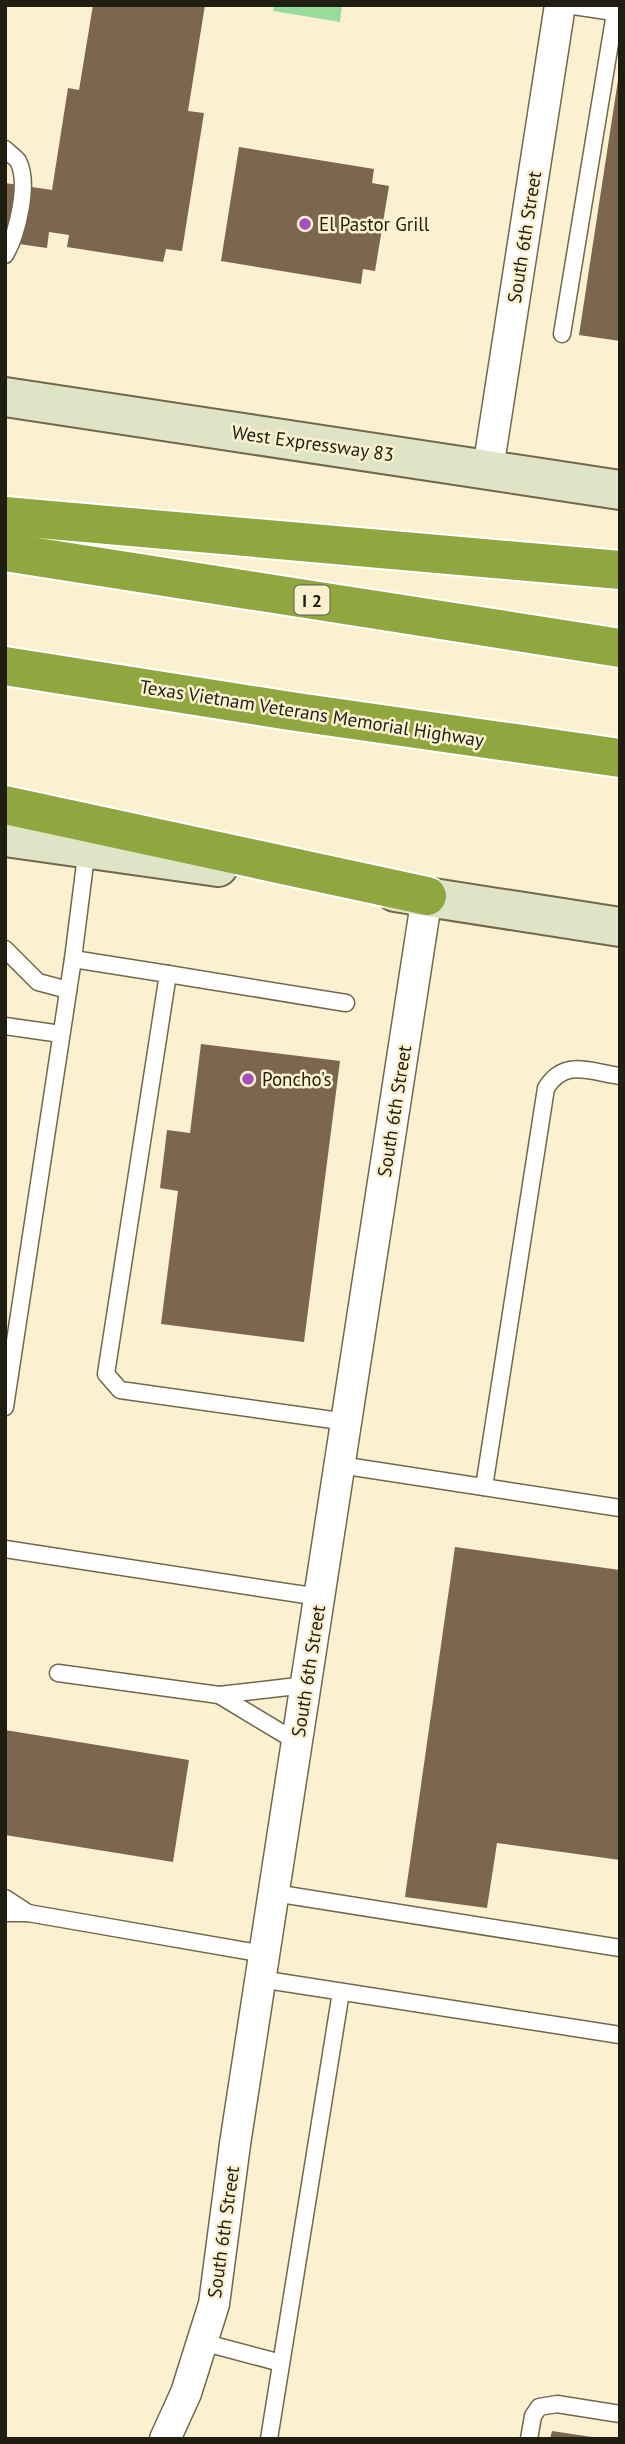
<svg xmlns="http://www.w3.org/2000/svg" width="625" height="2444" viewBox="0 0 625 2444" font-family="'PT Sans',sans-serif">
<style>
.water{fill:#97dc9d}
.building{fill:#7c6650}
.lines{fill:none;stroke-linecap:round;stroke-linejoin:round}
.lane-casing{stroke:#71684b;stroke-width:19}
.street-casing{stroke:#71684b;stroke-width:33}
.secondary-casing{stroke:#71684b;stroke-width:42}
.highway-casing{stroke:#fff;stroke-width:42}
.lane{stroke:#fff;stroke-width:16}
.street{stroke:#fff;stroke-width:30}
.secondary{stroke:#dee4c5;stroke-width:38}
.highway{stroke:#90a63e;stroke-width:38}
.poi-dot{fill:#a74fbc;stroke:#fbf1d1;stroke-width:2.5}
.labels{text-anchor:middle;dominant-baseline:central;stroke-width:5;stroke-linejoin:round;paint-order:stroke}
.shield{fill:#fbf1d1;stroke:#625d4b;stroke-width:2}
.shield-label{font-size:18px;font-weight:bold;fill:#201d11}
.poi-label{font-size:19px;fill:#201d11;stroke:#fbf1d1;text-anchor:start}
.street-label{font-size:19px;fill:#201d11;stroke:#fbf1d1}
</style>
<rect width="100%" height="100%" fill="#fbf1d1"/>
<path class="water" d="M274,5H342L340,22L273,11Z"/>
<g class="building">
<path d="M93,5H205L188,111L204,113L182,251L166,249L163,262L67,247L69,235L49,232L47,248L5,242V183L52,190L68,88L79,90Z"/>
<path d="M618,80H620V341L579,335Z"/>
<path d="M239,147L374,169L372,183L389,186L375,271L363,269L361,284L221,261Z"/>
<path d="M201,1044L340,1061L304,1342L161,1324L178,1191L160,1188L167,1130L190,1133Z"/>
<path d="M455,1547L620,1570V1860L497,1843L487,1908L405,1897Z"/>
<path d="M5,1730L189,1760L173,1862L5,1835Z"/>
<path d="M552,2431L592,2437V2439H550Z"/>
</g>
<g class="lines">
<defs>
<g id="lane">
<path d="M567,5L620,13"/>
<path d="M5,149C9,153 15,157 18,161C30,183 17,235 5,255"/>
<path d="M562,334L615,13"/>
<path d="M87,848L73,959L168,974L106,1374L120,1390L347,1422"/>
<path d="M5,949L38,982L68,990"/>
<path d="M168,974L346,1003"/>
<path d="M5,1026L61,1034"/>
<path d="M5,1407L73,959"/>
<path d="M340,1465L620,1508"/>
<path d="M484,1487L546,1088C565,1058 590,1072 620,1076"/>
<path d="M5,1549L319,1597"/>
<path d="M58,1673L219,1695"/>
<path d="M297,1742L219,1695L306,1685"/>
<path d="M274,1893L620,1948"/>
<path d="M5,1898L28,1913"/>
<path d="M5,1913H28L264,1954"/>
<path d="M260,1979L620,2035"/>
<path d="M202,2342L281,2363"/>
<path d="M269,2439L341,1992"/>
<path d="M529,2439L533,2416L539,2407L557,2404L620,2414"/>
</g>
<g id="street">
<path d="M488,469L560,5"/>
<path d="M165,2439L186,2393L214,2304L235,2144L427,896"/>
</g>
<g id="secondary">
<path d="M5,397L620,490"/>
<path d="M5,837L218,867"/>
<path d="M395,892L620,927"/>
</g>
<g id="highway">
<path d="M5,516L620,570"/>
<path d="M5,552L620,648"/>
<path d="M5,666L290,711L620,758"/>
<path d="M5,805L427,896"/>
</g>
</defs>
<use href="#lane" class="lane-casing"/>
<use href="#street" class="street-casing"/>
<use href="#secondary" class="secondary-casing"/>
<use href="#highway" class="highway-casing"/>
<use href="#lane" class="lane"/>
<use href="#street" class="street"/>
<use href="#secondary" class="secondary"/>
<use href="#highway" class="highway"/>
</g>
<g class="poi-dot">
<circle cx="305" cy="224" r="7"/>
<circle cx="248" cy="1079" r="7"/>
</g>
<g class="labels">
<rect class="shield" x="294.5" y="585.5" width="35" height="29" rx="5"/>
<g class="shield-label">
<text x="312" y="600">I 2</text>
</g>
<g class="poi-label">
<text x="319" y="224">El Pastor Grill</text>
<text x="262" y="1079">Poncho's</text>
</g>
<g class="street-label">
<text transform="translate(524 237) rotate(-81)">South 6th Street</text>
<text transform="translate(313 443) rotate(8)">West Expressway 83</text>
<text transform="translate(312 713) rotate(9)">Texas Vietnam Veterans Memorial Highway</text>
<text transform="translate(394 1111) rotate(-81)">South 6th Street</text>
<text transform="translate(308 1671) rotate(-81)">South 6th Street</text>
<text transform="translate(223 2232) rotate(-82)">South 6th Street</text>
</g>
</g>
<rect width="625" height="2444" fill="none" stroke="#201d11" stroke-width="14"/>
</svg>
